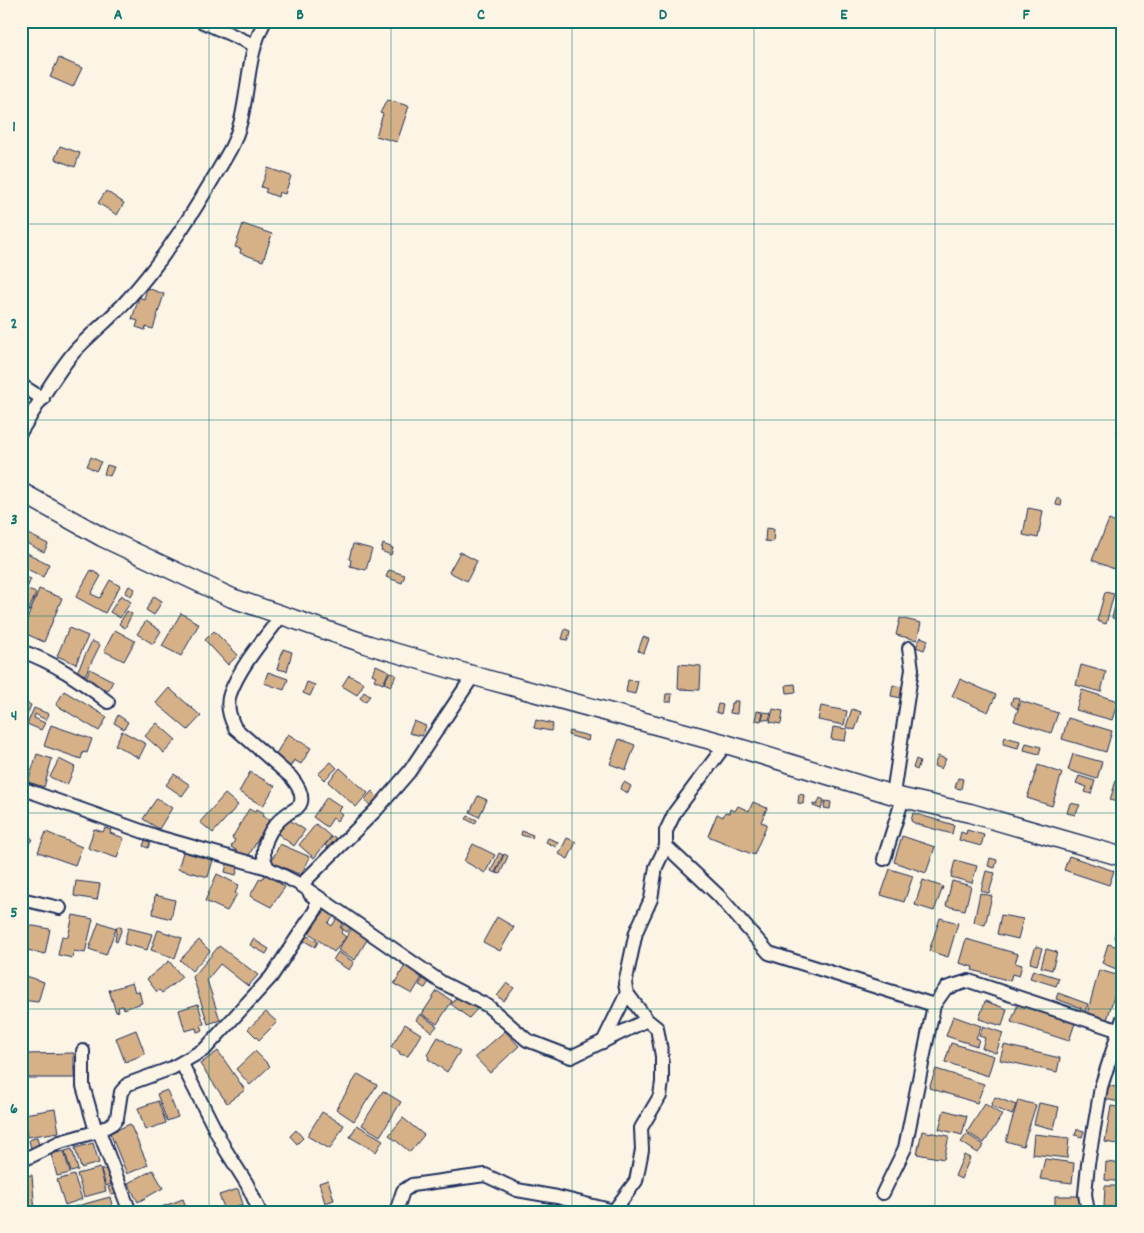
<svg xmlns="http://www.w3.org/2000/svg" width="1144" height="1233" viewBox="0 0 1144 1233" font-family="Dekko,sans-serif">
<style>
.building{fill:#d6b188;stroke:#1b2f5e}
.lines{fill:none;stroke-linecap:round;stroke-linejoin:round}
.minor-casing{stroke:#1b2f5e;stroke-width:16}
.secondary-casing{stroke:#1b2f5e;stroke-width:21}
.minor{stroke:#fcf5e5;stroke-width:12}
.secondary{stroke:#fcf5e5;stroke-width:18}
.grid{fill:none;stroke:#0f766e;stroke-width:1;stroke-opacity:0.55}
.neatline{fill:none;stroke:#0f766e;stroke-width:2}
.grid-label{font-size:16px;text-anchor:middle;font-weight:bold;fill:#0f766e}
</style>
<rect width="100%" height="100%" fill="#fcf5e5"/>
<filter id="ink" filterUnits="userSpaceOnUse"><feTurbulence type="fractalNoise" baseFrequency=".02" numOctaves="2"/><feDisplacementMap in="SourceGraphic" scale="10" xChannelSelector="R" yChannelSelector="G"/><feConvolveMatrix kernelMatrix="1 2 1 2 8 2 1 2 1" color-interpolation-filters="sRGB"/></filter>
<g filter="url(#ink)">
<g class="building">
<path d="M59,58L82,68L73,87L50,77Z"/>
<path d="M387,100L409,106L397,142L376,136L383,114L380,113Z"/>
<path d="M60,146L80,153L75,167L55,159Z"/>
<path d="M268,168L291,176L285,194L279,192L278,197L265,192L267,189L261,187Z"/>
<path d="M106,191L124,203L117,215L98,203Z"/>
<path d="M243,224L272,234L263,261L240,253L241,249L235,247Z"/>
<path d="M147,288L164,294L153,329L146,327L145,330L136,327L138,321L132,319L139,297L144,299Z"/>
<path d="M21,396L28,400L22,410L21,409Z"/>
<path d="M1123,422V437L1116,433Z"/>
<path d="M91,457L101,462L96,471L87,466Z"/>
<path d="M107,465L114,467L110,476L104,474Z"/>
<path d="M1057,498L1062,500L1061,506L1056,505Z"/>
<path d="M1028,508L1043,511L1038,538L1023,535Z"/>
<path d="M1109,520L1123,526V563L1119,571L1092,560Z"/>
<path d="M766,528L774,529L773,542L765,541Z"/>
<path d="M26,533L48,544L44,552L22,541Z"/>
<path d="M353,544L372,549L366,570L350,566L351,560L349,559Z"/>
<path d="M383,544L393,548L391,555L381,551Z"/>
<path d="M23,551L49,564L43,577L21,566Z"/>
<path d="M460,552L477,561L467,581L449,572Z"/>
<path d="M91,570L101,576L91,594L100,598L110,580L120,586L105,613L76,597Z"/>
<path d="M389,570L405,575L402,583L386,577Z"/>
<path d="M21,575L31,579L27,588L21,585Z"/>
<path d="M129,586L135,589L131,596L125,593Z"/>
<path d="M21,587L36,593L28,612L21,609Z"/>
<path d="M39,589L62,598L44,642L22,632Z"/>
<path d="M1105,592L1114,594L1106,624L1097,621Z"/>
<path d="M121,595L131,602L120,618L110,612Z"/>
<path d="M154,596L162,601L154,615L146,610Z"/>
<path d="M1117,598L1123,599V620L1112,618Z"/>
<path d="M127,611L132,614L125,628L119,624Z"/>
<path d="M21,612L27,614L21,628Z"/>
<path d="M181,613L199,624L181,656L162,646Z"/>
<path d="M900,618L921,623L917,640L896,635Z"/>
<path d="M146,621L161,631L153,644L137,634Z"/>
<path d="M69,628L88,636L76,664L57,656Z"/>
<path d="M565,629L570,631L568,640L562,639Z"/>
<path d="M115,630L135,641L124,661L104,651Z"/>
<path d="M214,631L238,655L228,665L205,640Z"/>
<path d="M643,637L649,639L644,653L638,651Z"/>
<path d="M921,637L928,640L924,650L916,647Z"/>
<path d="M92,641L100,645L85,675L77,672Z"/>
<path d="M283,649L292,652L287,671L277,669Z"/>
<path d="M679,664L701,666L700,690L678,689Z"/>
<path d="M376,665L389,671L383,684L374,680L376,676L372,674Z"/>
<path d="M1081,665L1106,672L1101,692L1076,685Z"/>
<path d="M90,669L113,681L108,691L85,679Z"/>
<path d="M268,672L288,679L284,690L264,683Z"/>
<path d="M390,672L396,675L391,686L384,683Z"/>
<path d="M349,675L364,683L357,695L342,686Z"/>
<path d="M960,679L996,695L988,712L952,696Z"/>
<path d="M628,680L638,681L635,694L626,692Z"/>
<path d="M307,682L315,685L310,696L303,693Z"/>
<path d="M795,684L796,692L787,693L786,685Z"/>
<path d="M893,685L905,688L902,698L891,696Z"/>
<path d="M169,688L201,716L188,730L156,703Z"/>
<path d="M1082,690L1118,701L1112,720L1076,710Z"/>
<path d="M64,691L107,717L99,731L56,705Z"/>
<path d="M364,692L370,696L365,702L360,698Z"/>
<path d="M666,694H672L671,702H665Z"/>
<path d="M1013,697L1020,699L1017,709L1011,704Z"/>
<path d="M21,701L31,705L24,723L21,722Z"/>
<path d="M734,701H738L737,714L730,713L731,703H734Z"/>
<path d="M1021,701L1058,713L1051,733L1014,721Z"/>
<path d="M718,704L723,705L721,714L716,712Z"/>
<path d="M821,706L847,711L844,725L818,720Z"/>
<path d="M34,708L49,714L46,720L35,714L34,718L45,723L41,730L27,724Z"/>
<path d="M773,709L783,711L781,724L770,722Z"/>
<path d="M852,709L861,712L855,730L846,727Z"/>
<path d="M757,711L763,712L761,721L755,720Z"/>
<path d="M764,712L771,713L769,720L762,719Z"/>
<path d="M118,715L128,722L124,729L114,723Z"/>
<path d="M1068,718L1112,731L1106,752L1062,739Z"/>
<path d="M536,720L553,724L551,731L534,728Z"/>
<path d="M414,721L426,726L422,736L409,733Z"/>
<path d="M157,723L176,740L164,753L145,736Z"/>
<path d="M51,725L92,739L87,753L83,752L81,759L44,746Z"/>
<path d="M833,727L847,729L845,741L831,739Z"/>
<path d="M122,731L146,744L139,758L115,745Z"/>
<path d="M569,731L589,736L588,741L568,735Z"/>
<path d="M288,734L311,748L301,764L294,760L290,767L274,757Z"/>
<path d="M1005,737L1020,741L1018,748L1003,744Z"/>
<path d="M619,739L635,745L626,770L610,764Z"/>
<path d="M1026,743L1041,747L1039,754L1024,750Z"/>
<path d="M37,754L52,759L44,787L28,782Z"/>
<path d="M1073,754L1102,762L1097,779L1068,770Z"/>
<path d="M21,755L27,757L21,772Z"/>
<path d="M938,756L946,759L941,769L934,766Z"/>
<path d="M1123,758V804L1110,800Z"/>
<path d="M59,759L75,767L67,785L50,777Z"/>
<path d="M916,759L920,761L917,770L913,768Z"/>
<path d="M331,762L337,768L324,780L318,774Z"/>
<path d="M1038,765L1062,773L1052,806L1027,798Z"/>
<path d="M340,768L368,793L356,807L328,782Z"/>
<path d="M250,772L275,786L263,806L239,792Z"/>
<path d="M174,774L190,785L182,796L166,785Z"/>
<path d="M1079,776L1095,781L1091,794L1085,792L1087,787L1076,783Z"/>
<path d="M958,778L963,779L961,789L955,788Z"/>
<path d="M624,782L631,786L628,793L620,789Z"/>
<path d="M372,791L378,797L370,805L364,800Z"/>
<path d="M225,794L238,805L213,833L200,822Z"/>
<path d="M799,794L804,795L803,804L798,803Z"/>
<path d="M478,796L487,800L479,817L470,812Z"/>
<path d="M327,797L342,807L338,811L342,814L337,821L333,818L327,827L313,817Z"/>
<path d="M157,798L172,808L159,829L143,819Z"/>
<path d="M820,798L824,800L821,809L813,806V804L817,805Z"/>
<path d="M825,801L831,802L830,809L824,808Z"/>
<path d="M753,802L767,808L761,822L767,824L754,855L708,836L717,814L723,817L725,812L729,813L730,809L735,811L738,806L749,811Z"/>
<path d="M1070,803L1080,805L1075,815L1067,813Z"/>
<path d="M249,809L255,812L257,809L264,813L262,816L269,820L248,857L244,854L243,857L235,853L236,850L231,847L235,840L232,838Z"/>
<path d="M913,813L954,825L952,834L916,824L911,821Z"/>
<path d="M468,816L477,820L475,824L466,819Z"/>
<path d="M288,819L305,830L294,846L278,834Z"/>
<path d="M316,824L331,837L314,858L299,845Z"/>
<path d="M105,828L111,830L110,833L124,838L117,858L88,848L94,829L103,832Z"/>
<path d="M967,830L984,835L981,846L959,840L961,832L966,834Z"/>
<path d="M26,831L33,840L21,849V835Z"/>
<path d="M522,831L533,835L532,838L521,835Z"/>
<path d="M46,832L82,847L75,865L38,852Z"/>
<path d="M333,836L338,840L330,849L325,845Z"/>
<path d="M902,836L935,847L926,873L894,862Z"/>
<path d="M146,838L151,840L148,848L143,846Z"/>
<path d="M548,838L558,842L556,847L546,842Z"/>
<path d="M567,838L576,842L568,859L559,854Z"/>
<path d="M280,844L310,857L301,875L271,862Z"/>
<path d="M473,844L495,855L485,873L464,861Z"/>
<path d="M183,852L213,860L208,877L178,869Z"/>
<path d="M499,853L503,855L495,873L491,871Z"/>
<path d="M504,854L508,856L500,874L496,873Z"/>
<path d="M1069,856L1114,871L1109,885L1064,870Z"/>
<path d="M990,858L997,860L995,868L988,866Z"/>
<path d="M955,860L977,866L972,883L951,877Z"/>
<path d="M227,864L238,867L236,875L225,872Z"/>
<path d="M890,869L913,876L904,902L881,895Z"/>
<path d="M986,871L995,873L989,893L981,891Z"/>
<path d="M217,874L239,885L235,893L237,894L227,911L205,901Z"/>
<path d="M266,874L285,887L271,907L250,896L260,878L262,879Z"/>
<path d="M923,880L943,887L934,911L915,905Z"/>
<path d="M76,881L100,884L97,900L74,896Z"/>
<path d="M952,881L971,886L965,910L946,906Z"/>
<path d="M980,893L992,896L985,925L974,922Z"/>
<path d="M155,895L175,900L171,919L153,914Z"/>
<path d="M328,907L337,913L328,923L332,926L337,918L343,923L340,927L343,930L341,933L346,937L334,952L308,932Z"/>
<path d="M73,915L93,919L85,953L74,951L73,958L58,955L62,936L68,937Z"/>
<path d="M1001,915L1023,919L1018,939L997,934Z"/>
<path d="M497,917L514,927L500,951L483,942Z"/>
<path d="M940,918L958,923L948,957L929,951Z"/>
<path d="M1118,921H1123V940L1114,938Z"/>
<path d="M99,922L116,928L106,955L89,949Z"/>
<path d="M346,922L352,926L347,932L341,928Z"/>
<path d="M28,925L50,929L45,954L23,949Z"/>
<path d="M117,926L122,928L117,942L115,941Z"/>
<path d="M128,928L152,934L147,950L124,944Z"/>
<path d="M352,928L368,938L355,960L338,950Z"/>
<path d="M158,930L182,938L175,958L151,950Z"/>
<path d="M304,934L318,942L315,947L301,939Z"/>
<path d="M253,939L269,949L266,954L250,945Z"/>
<path d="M966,939L1018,954L1015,963L1022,965L1019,976L1012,974L1010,981L972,970L973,967L959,963Z"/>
<path d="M199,940L210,951L192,971L180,960Z"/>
<path d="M1108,944L1123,948V968L1117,966L1116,969L1102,963Z"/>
<path d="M219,946L258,975L248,986L220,964L207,980L220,1020L208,1024L193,977Z"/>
<path d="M1036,946L1042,948L1037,965L1030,963Z"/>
<path d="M1046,949L1057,952L1052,970L1041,967Z"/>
<path d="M338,952L354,962L349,970L333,960Z"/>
<path d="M169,961L182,977L162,993L159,990L157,992L147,979Z"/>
<path d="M406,964L424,974L412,994L394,984Z"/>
<path d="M1033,970L1059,978L1056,986L1030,978Z"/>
<path d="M1099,970L1120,976L1107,1020L1087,1014Z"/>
<path d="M22,975L44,982L38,1002L21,1000Z"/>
<path d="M424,977L430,980L425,988L419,985Z"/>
<path d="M132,983L135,992L139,991L142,1003L124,1009L123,1006L118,1007L119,1011L116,1012L109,990Z"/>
<path d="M507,983L514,988L504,1001L497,996Z"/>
<path d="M437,991L452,1001L437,1024L422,1014Z"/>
<path d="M460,993L478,1008L469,1018L451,1004Z"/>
<path d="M1058,993L1088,1004L1083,1017L1050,1006L1052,1000L1080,1010L1081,1008L1056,999Z"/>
<path d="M985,1001L1007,1009L1002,1026L979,1019Z"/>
<path d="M198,1004L204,1024L201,1025L203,1030L197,1032L196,1028L185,1031L179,1010Z"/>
<path d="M1018,1004L1075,1023L1069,1041L1011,1022Z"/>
<path d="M266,1012L277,1022L259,1040L248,1029Z"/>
<path d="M420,1014L437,1026L432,1032L416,1020Z"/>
<path d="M953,1016L981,1026L976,1038L979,1039L977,1046L946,1036Z"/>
<path d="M405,1024L421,1034L408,1056L399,1054L400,1052L391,1047Z"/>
<path d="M983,1026L1003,1033L996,1053L982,1048L985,1038L979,1036Z"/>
<path d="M136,1030L145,1054L125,1062L116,1038Z"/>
<path d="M505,1031L519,1046L490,1073L475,1057Z"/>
<path d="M438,1037L460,1051L447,1072L428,1059L429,1057L427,1055Z"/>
<path d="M951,1043L994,1056L988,1076L945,1062Z"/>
<path d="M1004,1045L1060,1058L1057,1072L1000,1060Z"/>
<path d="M218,1051L245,1090L227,1103L200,1064Z"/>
<path d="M255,1051L270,1066L250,1085L236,1069Z"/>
<path d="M74,1053V1078H26V1054Z"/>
<path d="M936,1069L984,1084L977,1103L929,1088Z"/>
<path d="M358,1074L377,1085L354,1121L336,1109Z"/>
<path d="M1107,1085L1123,1089L1120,1102L1104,1099Z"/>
<path d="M167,1090L178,1117L167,1121L157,1094Z"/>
<path d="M383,1091L401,1102L380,1136L362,1125Z"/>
<path d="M995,1097L1016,1105L1012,1115L991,1106Z"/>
<path d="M1018,1100L1036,1105L1023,1146L1006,1141Z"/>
<path d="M158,1101L166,1123L145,1130L138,1108Z"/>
<path d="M1039,1103L1059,1107L1054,1129L1034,1124Z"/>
<path d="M985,1104L1002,1115L984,1143L967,1132Z"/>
<path d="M1111,1106L1123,1108V1122L1120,1128L1123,1129V1145L1105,1142Z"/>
<path d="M55,1109L59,1132L27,1137L24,1114Z"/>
<path d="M944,1110L967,1116L962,1135L939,1129Z"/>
<path d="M322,1112L344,1125L330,1149L307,1136Z"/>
<path d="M403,1118L424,1135L410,1152L389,1135Z"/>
<path d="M130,1124L148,1165L127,1174L110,1133Z"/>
<path d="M357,1125L383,1140L376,1152L350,1137Z"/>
<path d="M1077,1129L1084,1131L1082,1137L1075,1135Z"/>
<path d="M296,1130L303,1138L297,1144L290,1136Z"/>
<path d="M922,1131L949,1136L944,1159L917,1154Z"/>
<path d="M967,1134L984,1145L978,1153L961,1142Z"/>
<path d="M1034,1134L1069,1138L1067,1158L1032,1154Z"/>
<path d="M37,1137L39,1146L31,1149L29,1140Z"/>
<path d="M93,1143L99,1163L81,1168L75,1148Z"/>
<path d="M72,1149L78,1170L71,1172L65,1151Z"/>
<path d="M64,1151L70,1173L57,1176L51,1154Z"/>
<path d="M964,1155L970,1158L961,1179L955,1176Z"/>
<path d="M1045,1159L1074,1163L1072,1183L1040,1179Z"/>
<path d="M1106,1162L1123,1164V1182L1105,1180Z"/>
<path d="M100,1168L106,1191L84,1197L77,1174Z"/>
<path d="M106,1169L111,1184L106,1186L101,1170Z"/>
<path d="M153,1170L163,1188L138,1202L128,1183Z"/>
<path d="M32,1175L35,1212H21V1176Z"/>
<path d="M74,1175L82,1199L65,1205L57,1180Z"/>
<path d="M328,1180L334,1200L325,1203L319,1183Z"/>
<path d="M114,1185L116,1194L111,1195L108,1187Z"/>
<path d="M1105,1186H1123V1207H1104Z"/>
<path d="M238,1189L243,1204L225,1210L219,1195Z"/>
<rect x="1055" y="1196" width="25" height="16"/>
<path d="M110,1197L114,1212H66V1209Z"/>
<path d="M183,1199L188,1212H148Z"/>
</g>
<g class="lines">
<defs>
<g id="minor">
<path d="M201,21L254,45"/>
<path d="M21,385L43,399"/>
<path d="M21,431C38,405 54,376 74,352C91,333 112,318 128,299C167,256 198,205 227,155C253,112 241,65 265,21"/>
<path d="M282,615C264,639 240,666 230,694C226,705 230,718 235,728L291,777C296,783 303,793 301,802C299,809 292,810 287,814C270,826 257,849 268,868L301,885L441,982L488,1006L527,1040L571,1057L647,1020"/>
<path d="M21,651C54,662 81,681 108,702"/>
<path d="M21,788L158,837L268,868"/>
<path d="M893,794L912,669L909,648"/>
<path d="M666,846L719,896L769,953L934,1005"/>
<path d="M884,859L903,798"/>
<path d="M301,885L377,809L409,772L473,676"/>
<path d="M21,899L60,908"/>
<path d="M603,1042L627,993"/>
<path d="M83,1051V1086L96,1131"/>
<path d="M182,1064L225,1149L247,1184L260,1212"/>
<path d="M99,1131L113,1123L117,1118L121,1092L128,1084L172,1068L205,1049L271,977L316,909V899L310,894"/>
<path d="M21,1161L60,1142L99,1131L130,1212"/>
<path d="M883,1193L905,1148L934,1005L946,988L969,981L1123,1032"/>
<path d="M396,1212L403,1191L412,1185L485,1175L517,1190L557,1197L614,1211"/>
<path d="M613,1212L636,1181L642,1150L641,1128L660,1096L662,1082V1056L657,1028L647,1020L627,993L625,984L636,932L651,899L656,867L666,846V831L675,812L726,744"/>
<path d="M1088,1212L1085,1194L1088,1164L1101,1087L1123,1018"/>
</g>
<path id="secondary" d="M21,492L102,537L232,598L369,645L489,680L726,744L903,798L970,813L1123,857"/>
</defs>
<use href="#minor" class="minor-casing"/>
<use href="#secondary" class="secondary-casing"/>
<use href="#minor" class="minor"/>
<use href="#secondary" class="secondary"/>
</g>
</g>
<path class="grid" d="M209,21V1212M391,21V1212M572,21V1212M754,21V1212M935,21V1212M21,224H1123M21,420H1123M21,616H1123M21,813H1123M21,1009H1123"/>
<rect width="1144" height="1233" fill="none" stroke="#fcf5e5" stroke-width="55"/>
<rect x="28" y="28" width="1088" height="1178" class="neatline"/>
<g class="grid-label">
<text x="118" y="19">A</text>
<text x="300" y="19">B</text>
<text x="481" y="19">C</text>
<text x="663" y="19">D</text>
<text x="844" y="19">E</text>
<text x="1026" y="19">F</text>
<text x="14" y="131">1</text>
<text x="14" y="328">2</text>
<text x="14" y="524">3</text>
<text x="14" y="720">4</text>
<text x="14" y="917">5</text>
<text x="14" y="1113">6</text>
</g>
</svg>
